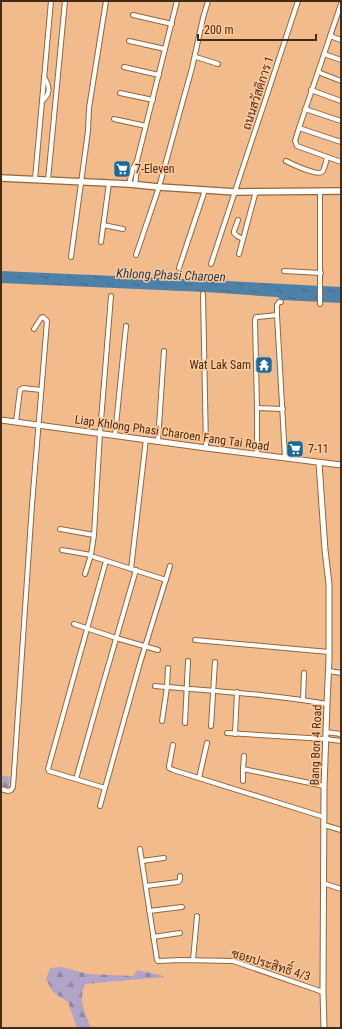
<svg xmlns="http://www.w3.org/2000/svg" width="342" height="1029" viewBox="0 0 342 1029" font-family="'Roboto Condensed',Sarabun,sans-serif">
<style>
.forest{fill:url(#forest-firs)}
.water{fill:url(#water-ripples)}
.lines{fill:none;stroke-linecap:round;stroke-linejoin:round}
.minor-casing{stroke:#966538;stroke-width:6}
.tertiary-casing{stroke:#966538;stroke-width:7}
.secondary-casing{stroke:#966538;stroke-width:8}
.minor{stroke:#fff;stroke-width:4}
.tertiary{stroke:#fff;stroke-width:5}
.secondary{stroke:#fff;stroke-width:5.5}
.labels{text-anchor:middle;dominant-baseline:central;stroke-width:3;stroke-linejoin:round;paint-order:stroke}
.street-label{font-size:12px;fill:#432d1a;stroke:#ffc899}
.poi-label{font-size:12px;fill:#432d1a;stroke:#ffc899;text-anchor:start}
.water-label{font-size:13px;font-style:italic;fill:#153e5a;stroke:#ffc899}
</style>
<defs>
<pattern id="forest-firs" width="22" height="20" patternUnits="userSpaceOnUse"><rect width="22" height="20" fill="#b1a4c7"/><path d="M5 1l3.5 6h-7zM16 11l3.5 6h-7z" fill="#9286a1"/></pattern>
<pattern id="water-ripples" width="26" height="14" patternUnits="userSpaceOnUse"><rect width="26" height="14" fill="#4e81a7"/><path d="M2 4q2-2 4 0t4 0M15 11q2-2 4 0t4 0" fill="none" stroke="#426a87"/></pattern>
</defs>
<rect width="100%" height="100%" fill="#f1bb8c"/>
<g class="forest">
<path d="M1,775L10,777L9,788L1,786Z"/>
<path d="M62,967L89,974L133,976L137,970L164,976V977L85,984C78,999 85,1013 91,1028H77L68,1002L53,992L46,979L50,968Z"/>
</g>
<path class="water" d="M1,271L207,280L341,287V303L282,300L277,297L206,292L1,283Z"/>
<g class="lines">
<defs>
<g id="minor">
<path d="M341,4L299,128L295,141L297,146L341,162"/>
<path d="M133,15L172,24"/>
<path d="M330,36L341,40"/>
<path d="M129,41L165,49"/>
<path d="M324,54L341,60"/>
<path d="M196,57L218,64"/>
<path d="M124,67L159,75"/>
<path d="M318,72L341,81"/>
<path d="M311,90L341,101"/>
<path d="M120,93L153,100"/>
<path d="M42,101C51,94 50,86 44,77"/>
<path d="M305,109L341,121"/>
<path d="M114,119L146,126"/>
<path d="M299,128L341,142"/>
<path d="M286,161C292,164 317,176 322,172C325,169 326,161 327,157"/>
<path d="M35,179L51,1"/>
<path d="M48,180L65,1"/>
<path d="M129,184L133,168L137,161L177,1"/>
<path d="M135,185L137,170V162"/>
<path d="M320,191V304"/>
<path d="M238,220L234,231V233L237,236L243,239"/>
<path d="M103,225L123,229"/>
<path d="M101,242L109,183"/>
<path d="M239,254L256,191"/>
<path d="M136,255L159,187L192,68L203,18L208,1"/>
<path d="M71,257L88,131L89,108L106,1"/>
<path d="M211,264L298,1"/>
<path d="M179,268L205,190"/>
<path d="M284,271L321,273"/>
<path d="M203,294L206,448"/>
<path d="M281,302H279L277,305V315L285,458"/>
<path d="M257,408L283,409"/>
<path d="M16,422L20,390L23,388L41,390"/>
<path d="M115,435L126,326"/>
<path d="M158,441L164,351"/>
<path d="M257,454V408L255,320L256,317H258L277,315"/>
<path d="M60,529L94,535L100,433L111,296"/>
<path d="M62,550L91,555L94,535"/>
<path d="M94,557L166,580"/>
<path d="M131,569L146,439"/>
<path d="M85,574L91,555"/>
<path d="M74,624L116,638L158,650"/>
<path d="M195,640L329,652"/>
<path d="M329,671L341,673"/>
<path d="M155,686C212,691 270,694 327,704"/>
<path d="M303,700L304,673"/>
<path d="M162,721L167,687L168,668"/>
<path d="M185,723L188,661"/>
<path d="M211,726L215,662"/>
<path d="M326,732L341,734"/>
<path d="M227,733L326,739L341,741"/>
<path d="M235,734L237,692"/>
<path d="M173,745L169,766V768L173,770L324,817"/>
<path d="M244,756L243,769L324,786"/>
<path d="M199,778L207,743"/>
<path d="M76,779L100,694L136,570"/>
<path d="M243,781V769"/>
<path d="M105,788L140,663L170,566"/>
<path d="M1,789L8,791L11,790L13,787L32,505L47,321L43,317L41,318L34,329"/>
<path d="M100,806L105,788L49,771L48,769L106,561"/>
<path d="M324,825L341,830"/>
<path d="M140,849L157,960L158,961L181,960L233,961L323,992"/>
<path d="M142,861L164,858"/>
<path d="M323,883L341,889"/>
<path d="M146,886L178,882L180,880V876"/>
<path d="M149,911L182,907"/>
<path d="M153,937L180,933"/>
<path d="M193,960L197,916"/>
</g>
<g id="tertiary">
<path d="M1,420L206,448L341,465"/>
<path d="M319,463L325,550L329,584V658L327,704L324,787L323,992L324,1028"/>
</g>
<path id="secondary" d="M1,178L129,184L159,187L236,192L341,191"/>
</defs>
<use href="#minor" class="minor-casing"/>
<use href="#tertiary" class="tertiary-casing"/>
<use href="#secondary" class="secondary-casing"/>
<use href="#minor" class="minor"/>
<use href="#tertiary" class="tertiary"/>
<use href="#secondary" class="secondary"/>
</g>
<defs>
<symbol id="supermarket-square" viewBox="-11 -11 22 22"><rect x="-9" y="-9" width="18" height="18" rx="4" fill="#19699b" stroke="#ffc899"/><path d="M-6-5.5h2.5l.6 2H6L4.5 2H-2.5L-4.4-4H-6ZM-1.5 3.2a1.3 1.3 0 1 0 .1 0ZM3 3.2a1.3 1.3 0 1 0 .1 0Z" fill="#fff"/></symbol>
<symbol id="temple-square" viewBox="-11 -11 22 22"><rect x="-9" y="-9" width="18" height="18" rx="4" fill="#19699b" stroke="#ffc899"/><path d="M0-6L5-2H3V0L6.5 2.5H4V6H1.5V3h-3V6H-4V2.5H-6.5L-3 0V-2H-5Z" fill="#fff"/></symbol>
</defs>
<g fill-rule="evenodd">
<use href="#supermarket-square" x="112" y="159" width="20" height="20"/>
<use href="#temple-square" x="254" y="355" width="20" height="20"/>
<use href="#supermarket-square" x="285" y="439" width="20" height="20"/>
</g>
<g class="labels">
<g class="street-label">
<text transform="translate(258 93) rotate(-72)">ถนนสวัสดิการ 1</text>
<text transform="translate(172 433) rotate(8)">Liap Khlong Phasi Charoen Fang Tai Road</text>
<text transform="translate(316 745) rotate(-88)">Bang Bon 4 Road</text>
<text transform="translate(271 965) rotate(17)">ซอยประสิทธิ์ 4/3</text>
</g>
<g class="poi-label">
<text x="135" y="169">7-Eleven</text>
<text x="251" y="365" text-anchor="end">Wat Lak Sam</text>
<text x="308" y="449">7-11</text>
</g>
<g class="water-label">
<text transform="translate(171 275) rotate(2)">Khlong Phasi Charoen</text>
</g>
</g>
<rect width="342" height="1029" fill="none" stroke="#432d1a" stroke-width="4"/>
<path d="M198 34v6h118v-6" fill="none" stroke="#432d1a" stroke-width="2"/>
<text x="204" y="34" font-size="12" fill="#432d1a" stroke="#ffc899" stroke-width="3" paint-order="stroke">200 m</text>
</svg>
